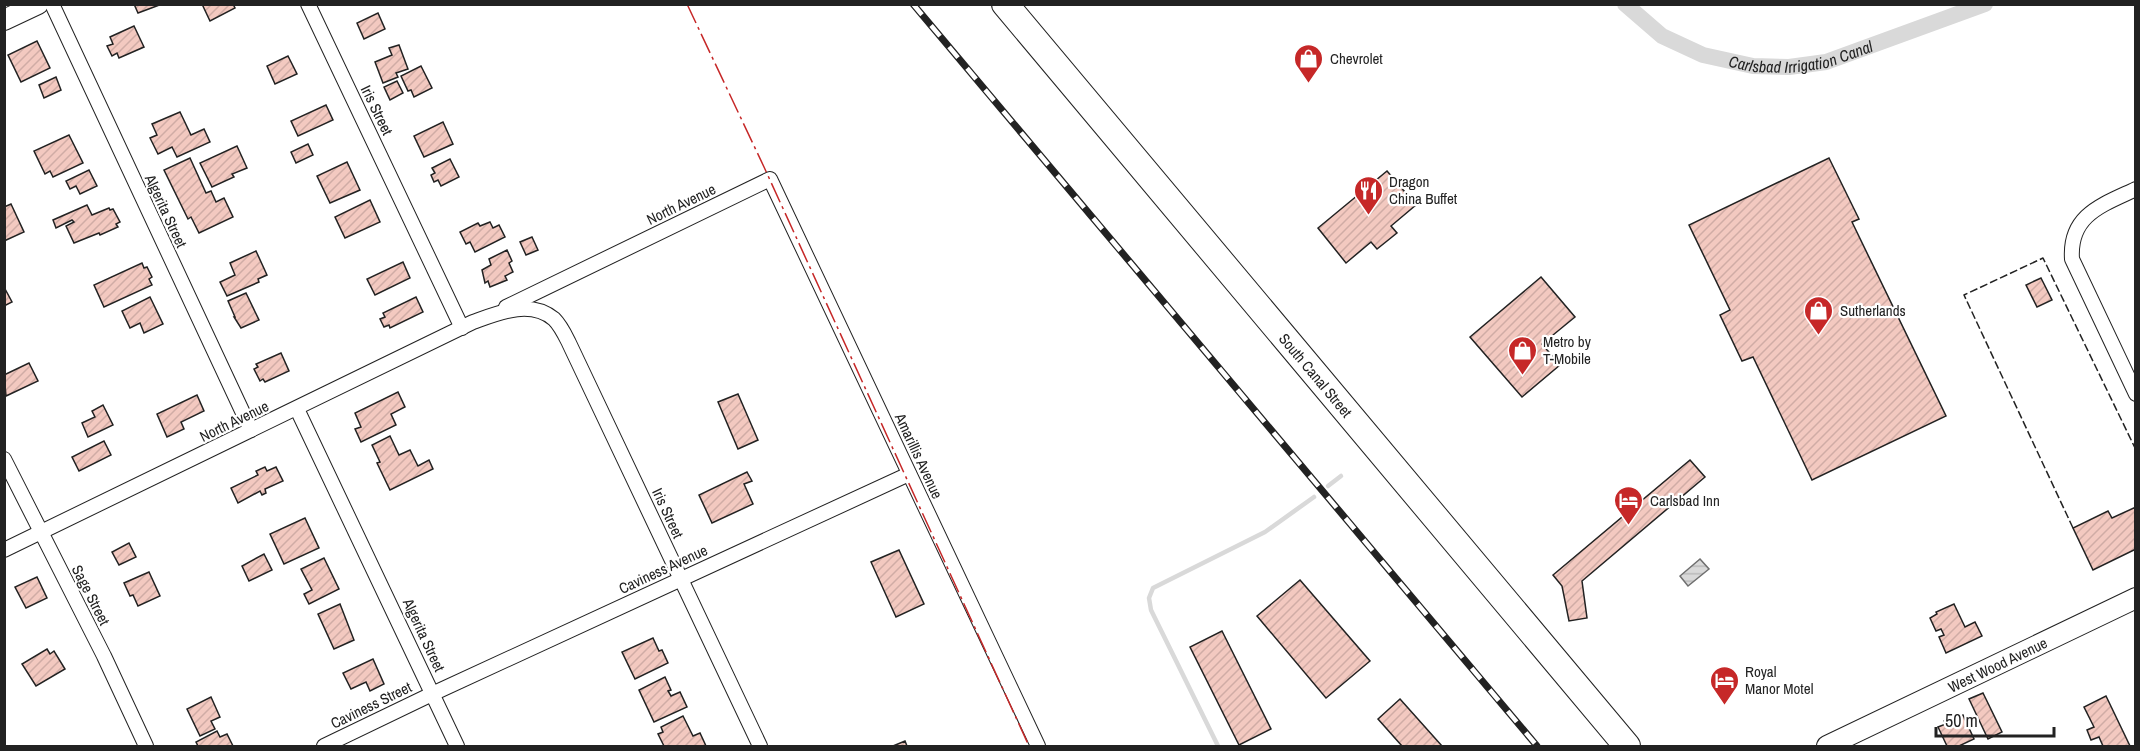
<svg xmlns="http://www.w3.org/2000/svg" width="2140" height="751" viewBox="0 0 2140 751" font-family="'Archivo Narrow',sans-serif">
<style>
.water{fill:url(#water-rules);stroke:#6f6f6f;stroke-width:1.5}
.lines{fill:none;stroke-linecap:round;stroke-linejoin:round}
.stream{stroke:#d9d9d9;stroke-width:4.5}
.canal{stroke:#d9d9d9;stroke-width:16}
.building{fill:url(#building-hatch);stroke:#222;stroke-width:1.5}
.street-casing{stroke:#222;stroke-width:16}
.secondary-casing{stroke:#222;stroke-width:22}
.highway-casing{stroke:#222;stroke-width:28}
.street{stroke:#fff;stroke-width:14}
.secondary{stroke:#fff;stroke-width:20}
.highway{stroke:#fff;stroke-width:26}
.rail-casing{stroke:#222;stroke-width:7}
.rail{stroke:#fff;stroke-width:4.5;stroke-dasharray:14;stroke-linecap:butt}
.fence{stroke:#222;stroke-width:1.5;stroke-dasharray:8 3;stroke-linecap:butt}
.power{stroke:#c62828;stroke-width:1.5;stroke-dasharray:21 4.5 3 4.5;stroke-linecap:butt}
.labels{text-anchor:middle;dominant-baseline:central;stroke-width:4.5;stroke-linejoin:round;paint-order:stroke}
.poi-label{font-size:15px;fill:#222;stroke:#fff;text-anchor:start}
.street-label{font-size:15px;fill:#222;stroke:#fff}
.water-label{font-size:16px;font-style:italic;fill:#222;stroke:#fff}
</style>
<defs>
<pattern id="water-rules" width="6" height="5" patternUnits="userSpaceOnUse" patternTransform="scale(1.5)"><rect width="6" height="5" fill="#d9d9d9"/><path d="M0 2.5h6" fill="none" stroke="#bababa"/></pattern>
<pattern id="building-hatch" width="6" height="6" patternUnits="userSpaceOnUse" patternTransform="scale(1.5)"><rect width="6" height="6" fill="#f3c9c0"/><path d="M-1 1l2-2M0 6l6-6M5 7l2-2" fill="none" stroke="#d0aca5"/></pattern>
</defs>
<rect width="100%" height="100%" fill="#fff"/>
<path class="water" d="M1700,559L1709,569L1688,586L1680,576Z"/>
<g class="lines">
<g class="stream">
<path d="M1328,486L1341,476"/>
<path d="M1218,746L1151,610L1149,598L1153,588L1265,532L1314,497"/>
</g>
<path class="canal" id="s1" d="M1625,4L1662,36L1703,55L1753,66L1789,67L1826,62L1985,4"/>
</g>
<g class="building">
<path d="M134,4H162L138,13Z"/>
<path d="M202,4H233L235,8L210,21Z"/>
<path d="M378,13L385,29L364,39L357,23Z"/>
<path d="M134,26L144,47L119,58L117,53L112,56L107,46L113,44L110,37Z"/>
<path d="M37,41L50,68L21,82L8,55Z"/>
<path d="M399,45L408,69L396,73L398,77L383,83L375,62L392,55L389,48Z"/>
<path d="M288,56L297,74L275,84L267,66Z"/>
<path d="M421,66L432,88L414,97L411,90L408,91L401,76Z"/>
<path d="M56,77L61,90L44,98L39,85Z"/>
<path d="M397,81L403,93L390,100L384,87Z"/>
<path d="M326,105L333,120L298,136L291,121Z"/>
<path d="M180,112L191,135L204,129L210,142L177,157L172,147L158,154L150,138L157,135L152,124Z"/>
<path d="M443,122L453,144L424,157L414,136Z"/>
<path d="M69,135L83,163L53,177L50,171L45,174L34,151Z"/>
<path d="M308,144L313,155L296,163L291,152Z"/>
<path d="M237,146L247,168L232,174L234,177L212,187L200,163Z"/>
<path d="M190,158L206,193L211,191L216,202L224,198L233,217L199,233L191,217L188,219L164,170Z"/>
<path d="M1829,158L1859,219L1852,222L1946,416L1812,480L1753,357L1742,361L1720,315L1730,310L1689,225Z"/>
<path d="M450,159L459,177L441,186L438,180L434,182L431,175L435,173L432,168Z"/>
<path d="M347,162L360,190L330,203L317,176Z"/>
<path d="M89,170L97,186L80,194L76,186L70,189L66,181Z"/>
<path d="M1387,171L1416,205L1391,226L1397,233L1377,249L1371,242L1346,263L1318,228Z"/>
<path d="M370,200L380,222L345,238L335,217Z"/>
<path d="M11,204L24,232L4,241V207Z"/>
<path d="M87,205L92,215L109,208L110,210L113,209L120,222L116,224L118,227L100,235L99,233L74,243L66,226L74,222L72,220L56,228L53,220Z"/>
<path d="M490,222L493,228L499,225L505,237L475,252L470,242L466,244L460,232L478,223L480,226Z"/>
<path d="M532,237L538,250L526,255L520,242Z"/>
<path d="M507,250L512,261L509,263L513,272L505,276L507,280L490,287L488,281L485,283L482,270L491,265L489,259Z"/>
<path d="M256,251L267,275L258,279L259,282L227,296L220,282L235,275L230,263Z"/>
<path d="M403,262L410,278L375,295L367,279Z"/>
<path d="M142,263L144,268L147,267L152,277L149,279L152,285L104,307L94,285Z"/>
<path d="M1541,277L1575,317L1542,344L1560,365L1522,397L1470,337Z"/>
<path d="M2041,278L2052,300L2037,307L2026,285Z"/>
<path d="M4,287L12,302L4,306Z"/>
<path d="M246,293L259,320L241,328L234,317H235L228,301Z"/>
<path d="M150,297L163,324L144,333L140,323L130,328L122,311Z"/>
<path d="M416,297L423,312L390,328L389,325L384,327L380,319L385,317L383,313Z"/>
<path d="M281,353L289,371L265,382L263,379L260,381L254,369L258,367L256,364Z"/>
<path d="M29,363L38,381L6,396L4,375Z"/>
<path d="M398,392L405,407L391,414L396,425L361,442L355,429L361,427L355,413Z"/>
<path d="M738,394L758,440L738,449L718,402Z"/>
<path d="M197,395L204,411L181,422L184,429L167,437L157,414Z"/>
<path d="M103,405L113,425L88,437L82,423L95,417L92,411Z"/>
<path d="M390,436L399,455L410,450L418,466L429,460L433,469L390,490L377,463L380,462L372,445Z"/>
<path d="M104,441L111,455L79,471L72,457Z"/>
<path d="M1690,460L1705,477L1582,581L1587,618L1569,621L1562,586L1553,575Z"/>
<path d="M265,467L267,471L276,467L283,481L265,489L266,493L262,495L260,491L238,503L231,488L258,475L256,471Z"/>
<path d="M747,472L752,481L744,484L753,504L712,523L699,495Z"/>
<path d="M2136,507V549L2093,570L2073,528L2108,511L2112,518Z"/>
<path d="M305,518L319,548L284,564L270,534Z"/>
<path d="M129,543L136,557L119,565L112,552Z"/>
<path d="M899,550L924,604L896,617L871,562Z"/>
<path d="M264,554L272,570L249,581L242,566Z"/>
<path d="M324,558L339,589L309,604L304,594L312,590L301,569Z"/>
<path d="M149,572L160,596L138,606L133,595L130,596L124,583Z"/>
<path d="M37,577L47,598L26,608L15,587Z"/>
<path d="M1300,580L1370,661L1326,698L1257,616Z"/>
<path d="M340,604L354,640L334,649L318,614Z"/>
<path d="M1954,604L1965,627L1975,622L1982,636L1946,653L1939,637L1944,635L1941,629L1936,631L1930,618L1937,614L1936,612Z"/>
<path d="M1222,631L1271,729L1239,745L1190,647Z"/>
<path d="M653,638L659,651L662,650L668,663L635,679L622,652Z"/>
<path d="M47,649L50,654L54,651L65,669L36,686L22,664Z"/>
<path d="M373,659L384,684L370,691L366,682L351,689L343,673Z"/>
<path d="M665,677L671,690L668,691L671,696L680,692L687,707L654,722L639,690Z"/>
<path d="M1983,693L2002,732L1988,739L1969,699Z"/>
<path d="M2106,696L2130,746H2103L2099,737L2091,740L2087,730L2094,727L2084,707Z"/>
<path d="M211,697L220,717L211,721L215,729L200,736L187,709Z"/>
<path d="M1400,699L1442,746H1402L1378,719Z"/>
<path d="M1963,715L1974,739L1959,746H1947L1938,727L1946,724L1944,721L1954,716L1955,719Z"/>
<path d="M683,716L693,736L700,733L706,746H664L658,734L663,732L661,727Z"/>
<path d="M217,731L220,737L227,734L233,746H198L196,742Z"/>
<path d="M905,741L907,746H893Z"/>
</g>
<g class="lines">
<defs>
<g id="street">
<path d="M52,4L251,430"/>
<path d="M308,4L462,328"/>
<path d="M2136,189C2102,205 2069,215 2072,259L2136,394"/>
<path d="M506,307L770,179L1038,746"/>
<path d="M297,409L457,746"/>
<path d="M4,459L104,656L146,746"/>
<path d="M4,550L473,322C498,313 530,299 554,319C561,326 565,335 569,343L760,746"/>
<path d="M324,746L432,694L909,474"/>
</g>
<g id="secondary">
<path d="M4,20L38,4"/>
<path id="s2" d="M1827,746L2136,598"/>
</g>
<g id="highway">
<path id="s3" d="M1005,4L1627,746"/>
</g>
</defs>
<use href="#street" class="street-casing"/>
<use href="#secondary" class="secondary-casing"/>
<use href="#highway" class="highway-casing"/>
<use href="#street" class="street"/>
<use href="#secondary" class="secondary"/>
<use href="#highway" class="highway"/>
<defs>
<path id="rail" d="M913,4L1537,746"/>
</defs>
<use href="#rail" class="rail-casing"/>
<use href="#rail" class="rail"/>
<path class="fence" d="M2073,528L1964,295L2043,258L2136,450"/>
<path class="power" d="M687,4L764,167L1029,746"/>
</g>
<defs>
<symbol id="shop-pin" viewBox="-11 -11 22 30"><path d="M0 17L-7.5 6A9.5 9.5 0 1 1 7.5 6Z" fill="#c62828" stroke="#fff"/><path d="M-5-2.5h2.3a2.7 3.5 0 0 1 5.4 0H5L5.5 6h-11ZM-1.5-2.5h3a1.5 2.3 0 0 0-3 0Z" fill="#fff"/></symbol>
<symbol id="restaurant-pin" viewBox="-11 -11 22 30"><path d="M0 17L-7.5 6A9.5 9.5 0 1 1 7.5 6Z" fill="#c62828" stroke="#fff"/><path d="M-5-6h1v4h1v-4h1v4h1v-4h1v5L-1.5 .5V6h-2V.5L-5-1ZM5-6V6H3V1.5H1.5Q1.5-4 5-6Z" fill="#fff"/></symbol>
<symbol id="hotel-pin" viewBox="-11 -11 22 30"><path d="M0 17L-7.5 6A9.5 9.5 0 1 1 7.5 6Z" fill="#c62828" stroke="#fff"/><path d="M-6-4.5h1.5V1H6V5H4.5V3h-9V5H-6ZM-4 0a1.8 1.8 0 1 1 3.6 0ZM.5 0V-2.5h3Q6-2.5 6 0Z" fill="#fff"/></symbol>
</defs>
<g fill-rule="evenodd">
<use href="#shop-pin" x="1292" y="42" width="33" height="45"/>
<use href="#restaurant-pin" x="1352" y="174" width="33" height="45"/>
<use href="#shop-pin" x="1802" y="294" width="33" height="45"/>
<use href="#shop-pin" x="1506" y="334" width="33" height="45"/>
<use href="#hotel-pin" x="1612" y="484" width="33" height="45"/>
<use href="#hotel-pin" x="1708" y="664" width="33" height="45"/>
</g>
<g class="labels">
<g class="poi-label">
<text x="1330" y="58">Chevrolet</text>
<text x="1389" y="181">Dragon<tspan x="1389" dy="17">China Buffet</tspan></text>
<text x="1840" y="310">Sutherlands</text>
<text x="1543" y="341">Metro by<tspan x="1543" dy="17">T-Mobile</tspan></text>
<text x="1650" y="500">Carlsbad Inn</text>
<text x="1745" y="671">Royal<tspan x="1745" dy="17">Manor Motel</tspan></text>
</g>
<g class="street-label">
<text transform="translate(377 110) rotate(64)">Iris Street</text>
<text transform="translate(681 204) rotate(-26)">North Avenue</text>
<text transform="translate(166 211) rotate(65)">Algerita Street</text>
<text stroke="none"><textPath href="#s3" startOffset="484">South Canal Street</textPath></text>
<text transform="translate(234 421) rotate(-26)">North Avenue</text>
<text transform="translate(919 456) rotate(65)">Amarillis Avenue</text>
<text transform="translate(668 513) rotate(65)">Iris Street</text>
<text transform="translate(663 569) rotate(-25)">Caviness Avenue</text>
<text transform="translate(91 595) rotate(63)">Sage Street</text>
<text transform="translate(424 635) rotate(65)">Algerita Street</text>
<text stroke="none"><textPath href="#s2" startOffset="189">West Wood Avenue</textPath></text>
<text transform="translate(371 705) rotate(-26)">Caviness Street</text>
</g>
<g class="water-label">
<text stroke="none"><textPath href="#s1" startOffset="194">Carlsbad Irrigation Canal</textPath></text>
</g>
</g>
<rect width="2140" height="751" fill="none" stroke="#222222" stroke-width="12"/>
<path d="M1936 727v9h118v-9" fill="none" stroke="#222222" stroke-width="3"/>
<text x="1945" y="727" font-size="18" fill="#222222" stroke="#ffffff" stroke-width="4.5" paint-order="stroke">50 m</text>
</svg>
